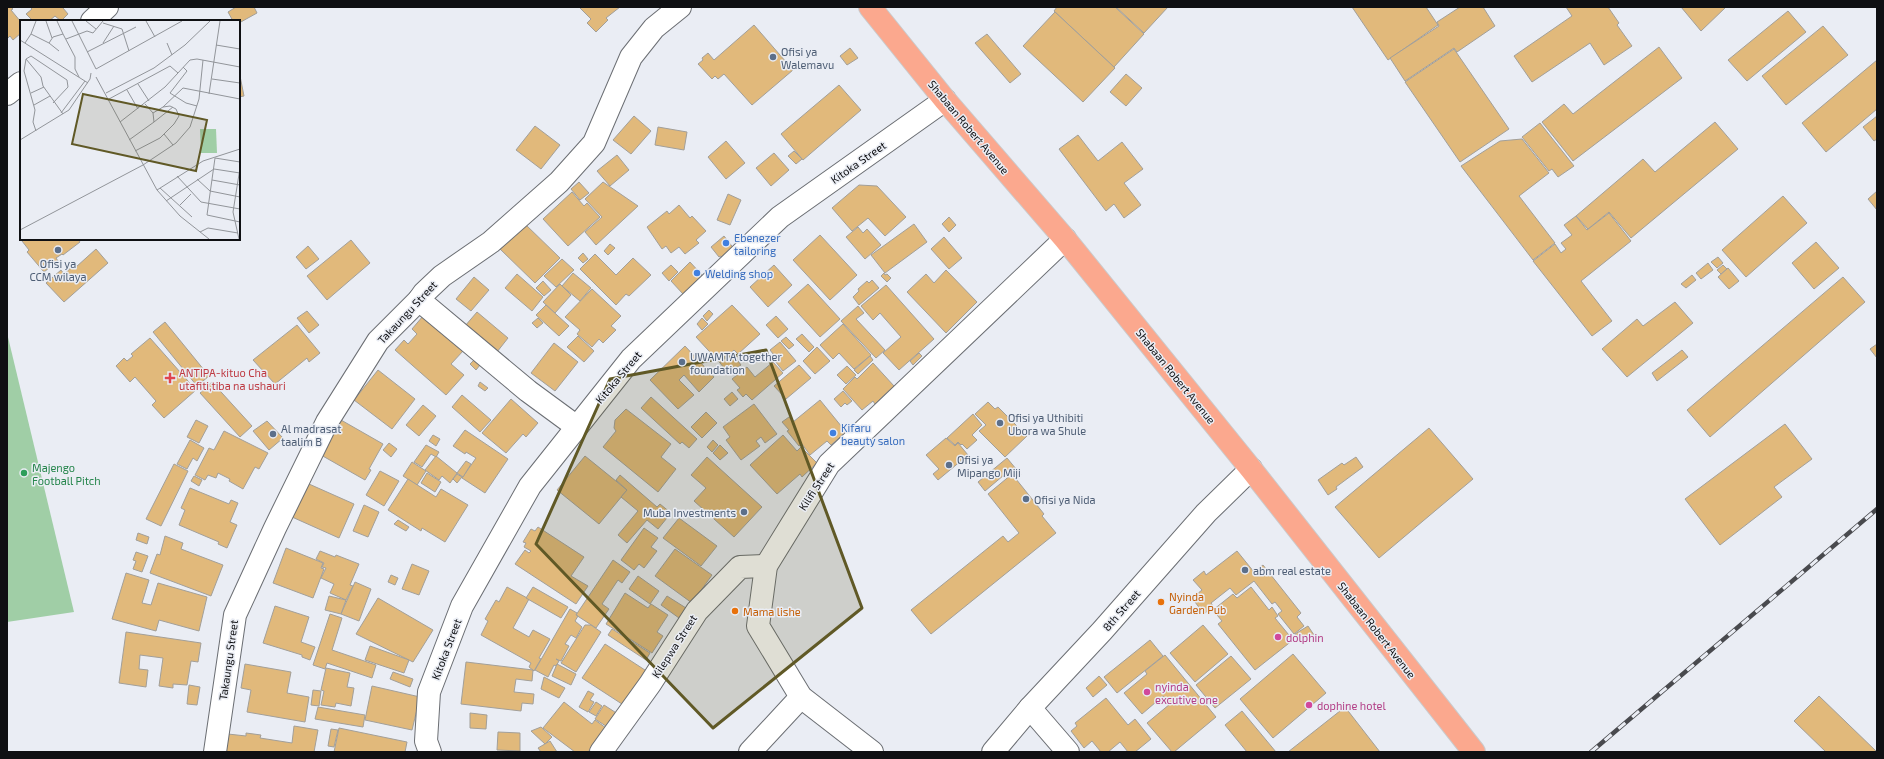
<svg xmlns="http://www.w3.org/2000/svg" width="1884" height="759" viewBox="0 0 1884 759" font-family="'Exo 2',sans-serif">
<style>
.green{fill:#a0cea6}
.building{fill:#e1b97b;stroke:#a29f99}
.lines{fill:none;stroke-linecap:round;stroke-linejoin:round}
.minor-casing{stroke:#6b6e73;stroke-width:24}
.major-casing{stroke:#cacacb;stroke-width:24}
.minor{stroke:#fff;stroke-width:22}
.major{stroke:#fba88e;stroke-width:22}
.rail-casing{stroke:#494a4e;stroke-width:4.5}
.rail{stroke:#eaedf4;stroke-width:3;stroke-dasharray:9;stroke-linecap:butt}
.marked{fill:#605926;fill-opacity:0.2;stroke:#605926;stroke-width:3;stroke-linejoin:round}
.service-dot{fill:#5c6f8a;stroke:#eaedf4;stroke-width:1.5}
.shop-dot{fill:#3f7fe0;stroke:#eaedf4;stroke-width:1.5}
.health-dot{fill:#e0444e;stroke:#eaedf4;stroke-width:1.5}
.leisure-dot{fill:#2e9e5b;stroke:#eaedf4;stroke-width:1.5}
.food-dot{fill:#e8710a;stroke:#eaedf4;stroke-width:1.5}
.hotel-dot{fill:#d1479c;stroke:#eaedf4;stroke-width:1.5}
.labels{text-anchor:middle;dominant-baseline:central;stroke-width:3;stroke-linejoin:round;paint-order:stroke}
.service-label{font-size:11px;fill:#4e5e75;stroke:#eaedf4;text-anchor:start}
.street-label{font-size:11px;fill:#0f1013;stroke:#eaedf4}
.shop-label{font-size:11px;fill:#366cbe;stroke:#eaedf4;text-anchor:start}
.health-label{font-size:11px;fill:#be3a42;stroke:#eaedf4;text-anchor:start}
.leisure-label{font-size:11px;fill:#27864d;stroke:#eaedf4;text-anchor:start}
.food-label{font-size:11px;fill:#c56008;stroke:#eaedf4;text-anchor:start}
.hotel-label{font-size:11px;fill:#b23c85;stroke:#eaedf4;text-anchor:start}
.inset-road{fill:none;stroke:#92959a;stroke-width:1}
.view{fill:#605926;fill-opacity:0.15;stroke:#605926;stroke-width:2}
.inset-edge{fill:none;stroke:#0f1013;stroke-width:2}
</style>
<rect width="100%" height="100%" fill="#eaedf4"/>
<path class="green" d="M7,333L74,612L7,622Z"/>
<g class="building">
<path d="M7,7H11L13,9L11,10L21,22V33L13,40L10,36L7,39Z"/>
<path d="M30,7H64L63,8L68,14L61,21L55,16L49,21H33L26,14L32,9Z"/>
<path d="M236,7H254L257,13L239,23V21H233L228,12Z"/>
<path d="M579,7H620L606,18L608,20L596,32L587,23L591,19Z"/>
<path d="M1057,7H1115L1144,34L1114,67L1054,11Z"/>
<path d="M1116,7H1168L1144,33Z"/>
<path d="M1352,7H1426L1438,25L1388,60Z"/>
<path d="M1460,7H1483L1495,26L1457,52L1454,48L1405,81L1390,58L1439,26L1437,22Z"/>
<path d="M1566,7H1608L1619,23L1617,25L1632,46L1604,65L1590,43L1532,82L1514,56L1572,16Z"/>
<path d="M1681,7H1726L1701,31Z"/>
<path d="M1788,11L1806,32L1747,81L1728,60Z"/>
<path d="M1055,12L1115,68L1083,102L1023,46Z"/>
<path d="M754,25L793,70L752,105L724,74L718,79L715,76L712,79L698,64L703,60L702,58L708,53L714,60Z"/>
<path d="M1823,26L1848,55L1786,105L1762,76Z"/>
<path d="M987,34L1021,74L1010,83L975,43Z"/>
<path d="M1659,47L1682,78L1573,161L1542,122L1564,104L1573,114Z"/>
<path d="M850,48L858,58L847,65L840,56Z"/>
<path d="M1454,49L1509,129L1460,162L1405,82Z"/>
<path d="M1877,60V109L1826,152L1802,123Z"/>
<path d="M1126,74L1142,88L1126,106L1110,92Z"/>
<path d="M240,76L244,96L239,97V77Z"/>
<path d="M839,85L861,110L803,160L781,134Z"/>
<path d="M634,116L651,131L631,154L613,140Z"/>
<path d="M1877,116V139L1874,141L1863,127Z"/>
<path d="M1715,122L1738,149L1631,238L1609,212L1588,229L1576,216L1643,159L1655,172Z"/>
<path d="M1540,123L1574,166L1558,177L1552,169L1549,171L1522,137Z"/>
<path d="M535,126L560,145L541,169L516,150Z"/>
<path d="M658,127L687,132L684,150L655,145Z"/>
<path d="M1078,135L1098,161L1122,142L1143,169L1124,183L1141,205L1124,218L1114,204L1106,211L1059,149Z"/>
<path d="M1522,139L1549,173L1519,196L1555,243L1533,260L1461,166L1500,141Z"/>
<path d="M726,141L745,163L726,179L708,157Z"/>
<path d="M794,151L802,159L796,164L788,156Z"/>
<path d="M774,153L789,170L771,186L756,168Z"/>
<path d="M617,155L629,170L610,186L597,171Z"/>
<path d="M579,182L589,193L580,200L571,189Z"/>
<path d="M603,182L638,206L596,245L585,232L602,217L585,199Z"/>
<path d="M859,185L877,186L906,217L885,236L868,218L852,231L832,208Z"/>
<path d="M1877,191V210L1868,199Z"/>
<path d="M572,192L584,206L587,203L600,217L568,246L543,219Z"/>
<path d="M728,194L741,200L730,225L717,220Z"/>
<path d="M1783,196L1807,223L1746,277L1722,250Z"/>
<path d="M679,205L690,218L692,216L706,231L696,240L699,243L685,254L679,247L671,253L666,246L662,249L647,227L667,211L669,214Z"/>
<path d="M1609,213L1631,241L1581,281L1612,321L1592,336L1533,261L1555,244L1561,253L1566,249L1561,243L1572,235L1564,225L1576,216L1587,230Z"/>
<path d="M949,217L956,225L949,232L942,224Z"/>
<path d="M525,224L560,258L535,283L500,249Z"/>
<path d="M914,224L927,242L885,273L871,255Z"/>
<path d="M858,227L863,233L867,229L881,245L865,259L846,237Z"/>
<path d="M820,235L857,275L830,300L793,260Z"/>
<path d="M724,236L735,250L724,259L721,256L719,257L711,247Z"/>
<path d="M944,237L962,258L949,269L931,249Z"/>
<path d="M24,239H78L80,242L63,255L62,254L56,258L58,261L44,272L27,252L29,250L22,241Z"/>
<path d="M351,240L370,263L327,300L307,276Z"/>
<path d="M1816,242L1839,268L1814,289L1792,263Z"/>
<path d="M610,244L615,248L608,255L604,251Z"/>
<path d="M308,246L319,259L306,269L296,257Z"/>
<path d="M96,249L108,263L64,302L46,283L61,270L64,274L74,265L76,267Z"/>
<path d="M583,253L588,259L583,263L578,258Z"/>
<path d="M595,254L616,275L633,258L651,275L629,296L626,294L616,305L580,269Z"/>
<path d="M1718,257L1723,263L1717,268L1711,262Z"/>
<path d="M562,259L574,270L556,287L544,276Z"/>
<path d="M690,262L702,275L683,294L671,281Z"/>
<path d="M1708,263L1713,270L1701,279L1696,273Z"/>
<path d="M671,265L678,272L669,281L662,273Z"/>
<path d="M774,265L792,285L768,307L750,287Z"/>
<path d="M1723,265L1727,269L1721,274L1717,270Z"/>
<path d="M1728,268L1739,281L1729,289L1718,277Z"/>
<path d="M946,270L977,302L946,333L907,292L926,274L934,283Z"/>
<path d="M573,273L591,288L580,301L562,286Z"/>
<path d="M884,273L885,275L887,274L891,278L887,282L881,276Z"/>
<path d="M517,274L543,297L532,311L505,288Z"/>
<path d="M1692,275L1696,280L1686,288L1681,284Z"/>
<path d="M474,277L489,290L471,311L456,299Z"/>
<path d="M1843,277L1865,302L1710,437L1687,410Z"/>
<path d="M872,280L879,288L859,305L853,297L859,291L858,289L867,281L869,283Z"/>
<path d="M543,281L551,290L544,296L536,288Z"/>
<path d="M560,284L571,295L555,313L543,302Z"/>
<path d="M808,284L840,319L820,337L788,302Z"/>
<path d="M886,285L934,339L899,370L883,353L901,337L880,313L873,320L861,306Z"/>
<path d="M592,289L621,316L611,326L616,330L603,343L599,339L592,347L577,334L580,330L565,317Z"/>
<path d="M1675,302L1693,323L1627,377L1602,349L1637,319L1643,326Z"/>
<path d="M546,305L569,326L559,336L536,315Z"/>
<path d="M732,305L760,334L738,354L734,350L720,363L696,337Z"/>
<path d="M858,306L864,313L856,319L885,350L876,358L841,321Z"/>
<path d="M709,310L713,314L707,321L703,316Z"/>
<path d="M307,311L319,325L309,333L297,318Z"/>
<path d="M477,312L508,338L497,352L465,326Z"/>
<path d="M423,316L463,351L451,364L464,375L446,395L395,350L404,340L408,344L417,334L412,329Z"/>
<path d="M776,316L788,329L778,338L766,325Z"/>
<path d="M538,318L543,323L537,328L532,323Z"/>
<path d="M702,318L708,324L702,330L697,324Z"/>
<path d="M165,322L209,376L197,386L153,332Z"/>
<path d="M843,324L871,355L854,369L839,353L833,359L820,345Z"/>
<path d="M297,325L320,353L309,362L307,358L275,384L253,360Z"/>
<path d="M802,334L814,347L809,352L796,339Z"/>
<path d="M578,336L594,351L584,362L567,347Z"/>
<path d="M786,337L794,345L789,349L781,341Z"/>
<path d="M150,338L196,390L164,418L152,405L156,401L135,377L130,382L116,366L124,358L127,361L133,356L131,354Z"/>
<path d="M780,342L796,361L783,371L775,361L777,359L770,350Z"/>
<path d="M554,343L578,362L555,391L531,373Z"/>
<path d="M1877,344V358L1870,349Z"/>
<path d="M685,346L714,377L699,392L684,375L679,380L694,395L678,409L650,380Z"/>
<path d="M817,347L830,361L815,374L803,361Z"/>
<path d="M1682,350L1688,357L1657,381L1652,373Z"/>
<path d="M732,353L741,365L729,374L720,363Z"/>
<path d="M919,353L922,356L913,365L910,361Z"/>
<path d="M870,356L873,360L858,374L854,370Z"/>
<path d="M474,360L480,365L476,370L470,364Z"/>
<path d="M773,362L783,373L752,400L746,394L743,397L737,390L740,388L732,379L747,367L755,377Z"/>
<path d="M873,363L894,386L875,404L873,401L862,410L843,389L855,377L857,379Z"/>
<path d="M799,365L811,378L786,399L774,386Z"/>
<path d="M847,366L856,375L846,384L837,375Z"/>
<path d="M378,370L415,399L392,429L354,400Z"/>
<path d="M212,382L252,426L240,437L200,393Z"/>
<path d="M480,382L488,388L485,391L478,386Z"/>
<path d="M843,391L852,401L847,405L845,403L841,407L834,399Z"/>
<path d="M732,392L738,399L730,406L724,399Z"/>
<path d="M462,395L491,420L480,432L452,407Z"/>
<path d="M651,397L697,439L689,448L682,442L680,444L641,408Z"/>
<path d="M511,399L538,423L526,437L523,434L506,453L482,433Z"/>
<path d="M820,400L846,432L831,445L827,441L810,455L802,444L799,446L787,431L789,430L782,422L789,417L793,422Z"/>
<path d="M988,402L995,409L998,407L1027,436L1005,457L979,431L986,425L975,414Z"/>
<path d="M754,404L777,434L765,443L761,437L756,441L760,446L741,460L726,440L730,437L723,427Z"/>
<path d="M423,405L436,416L419,436L406,425Z"/>
<path d="M626,409L671,444L661,457L676,469L658,492L603,447L616,431L614,428L615,420Z"/>
<path d="M706,412L717,423L702,438L691,427Z"/>
<path d="M973,414L982,425L972,435L977,440L967,449L962,444L961,445L958,442L955,445L947,438Z"/>
<path d="M196,420L208,426L199,443L187,437Z"/>
<path d="M341,420L383,444L369,469L371,470L365,480L321,455Z"/>
<path d="M267,421L283,438L269,450L253,431Z"/>
<path d="M1785,424L1812,459L1774,487L1782,497L1720,545L1685,499Z"/>
<path d="M1429,428L1473,479L1379,558L1335,507Z"/>
<path d="M465,430L508,459L485,493L462,478L476,458L466,452L465,454L453,446Z"/>
<path d="M224,431L268,453L259,469L255,467L243,489L229,481L230,479L218,473L216,478L208,475L205,480L195,475L209,448L214,450Z"/>
<path d="M433,435L440,439L436,446L429,441Z"/>
<path d="M783,435L797,451L801,447L817,463L802,477L800,474L777,494L750,465Z"/>
<path d="M946,438L955,446L958,443L968,455L938,480L933,474L939,469L926,455Z"/>
<path d="M190,440L204,448L197,461L193,458L187,469L177,464Z"/>
<path d="M713,440L718,445L712,452L707,447Z"/>
<path d="M389,443L397,449L391,457L383,450Z"/>
<path d="M426,445L439,452L436,457L431,454L422,467L414,462Z"/>
<path d="M720,445L728,453L720,460L713,453Z"/>
<path d="M436,456L457,473L450,483L442,476L439,480L425,470Z"/>
<path d="M585,456L627,490L599,524L557,490Z"/>
<path d="M707,457L762,507L734,537L694,501L706,488L691,475Z"/>
<path d="M1356,457L1363,467L1336,487L1337,489L1328,495L1318,480L1342,463L1344,465Z"/>
<path d="M1007,458L1021,475L1017,478L1010,470L985,491L978,482Z"/>
<path d="M466,461L471,464L463,477L457,473Z"/>
<path d="M412,462L426,471L417,485L403,476Z"/>
<path d="M174,464L188,471L161,526L146,519Z"/>
<path d="M380,471L399,481L384,506L366,495Z"/>
<path d="M427,473L441,482L435,492L421,483Z"/>
<path d="M457,474L462,477L457,483L453,479Z"/>
<path d="M1012,474L1044,514L1042,516L1056,533L931,634L911,610L1003,536L1008,542L1019,533L988,494Z"/>
<path d="M620,475L657,507L660,504L671,513L658,529L647,520L627,543L618,535L638,511L621,497L627,490L616,480Z"/>
<path d="M194,476L202,480L199,486L191,481Z"/>
<path d="M408,479L436,497L441,489L468,505L445,542L422,528L421,531L388,510Z"/>
<path d="M309,484L354,504L339,538L292,517Z"/>
<path d="M190,488L229,504L231,500L238,503L230,522L237,525L227,548L218,544L219,542L179,525L185,510L181,508Z"/>
<path d="M364,505L379,512L368,537L353,531Z"/>
<path d="M679,518L717,546L701,566L663,538Z"/>
<path d="M398,520L409,527L406,531L394,524Z"/>
<path d="M538,527L584,557L571,576L588,586L576,604L515,564L525,550L529,553L531,551L524,547L526,543L523,542L531,529L535,531Z"/>
<path d="M644,528L658,538L651,547L657,551L644,568L639,564L634,570L621,560Z"/>
<path d="M138,533L149,537L147,544L136,540Z"/>
<path d="M165,536L183,543L181,549L223,565L211,596L150,573L157,554L160,555Z"/>
<path d="M286,548L323,563L321,568L324,569L313,598L273,583Z"/>
<path d="M675,549L712,575L692,603L655,576Z"/>
<path d="M320,551L335,557L336,555L359,564L350,585L353,586L346,600L330,593L334,584L321,578L326,568L322,567L324,563L316,559Z"/>
<path d="M1237,551L1254,572L1263,565L1301,613L1297,617L1304,626L1294,634L1278,614L1282,611L1275,602L1272,604L1254,581L1236,595L1230,588L1211,603L1213,606L1204,614L1192,598L1202,590L1193,580L1204,571L1206,575Z"/>
<path d="M136,552L148,556L142,572L133,569L136,561L133,560Z"/>
<path d="M613,560L630,572L622,583L618,580L602,604L609,609L596,628L576,615Z"/>
<path d="M412,564L429,571L419,595L402,589Z"/>
<path d="M126,573L149,580L142,603L151,605L158,583L207,597L199,631L159,620L156,631L112,619Z"/>
<path d="M391,575L398,578L395,585L388,582Z"/>
<path d="M638,576L659,591L650,604L629,589Z"/>
<path d="M355,582L371,589L359,621L341,614Z"/>
<path d="M507,587L529,599L513,628L529,637L533,630L550,639L539,658L541,659L534,671L529,667L531,663L481,635L488,621L485,619L496,600L499,602Z"/>
<path d="M533,587L568,607L561,618L526,598Z"/>
<path d="M1251,587L1269,610L1272,607L1278,616L1275,618L1293,640L1255,670L1218,624L1222,621L1213,610L1233,594L1237,598Z"/>
<path d="M625,593L648,608L651,604L668,615L657,632L663,636L652,653L606,624Z"/>
<path d="M329,596L346,600L341,614L325,610Z"/>
<path d="M667,596L686,608L679,618L661,605Z"/>
<path d="M378,598L433,630L413,662L356,634Z"/>
<path d="M275,606L309,617L301,642L315,647L310,660L302,657V655L263,643Z"/>
<path d="M570,609L577,613L576,615L578,616L575,621L582,627L576,638L571,635L565,644L569,646L561,661L556,659L559,661L556,666L554,665L548,677L535,670Z"/>
<path d="M330,614L342,618L332,650L376,665L372,678L327,663L325,669L313,665Z"/>
<path d="M585,625H591L601,632L576,672L561,663Z"/>
<path d="M1203,625L1228,654L1195,682L1170,653Z"/>
<path d="M1308,626L1314,635L1301,643L1295,634Z"/>
<path d="M612,629L650,653L646,660L608,635Z"/>
<path d="M126,632L201,643L198,662L191,661L187,685L173,684V688L159,686L163,658L140,655L139,669L148,670L146,687L119,683Z"/>
<path d="M1150,640L1163,656L1117,693L1104,677Z"/>
<path d="M605,644L648,672L625,706L582,678Z"/>
<path d="M370,646L409,660L404,673L365,660Z"/>
<path d="M1293,654L1326,693L1273,738L1240,699Z"/>
<path d="M1165,655L1216,717L1174,752H1172L1147,723L1170,704L1163,696L1142,714L1124,693L1147,674L1145,671Z"/>
<path d="M1231,656L1251,679L1215,708L1196,685Z"/>
<path d="M466,662L533,670L532,681L516,679L514,692L534,694L533,704L522,703L521,711L461,704Z"/>
<path d="M245,664L291,672L287,693L309,697L305,722L247,712L251,690L241,688Z"/>
<path d="M557,664L576,674L571,685L552,676Z"/>
<path d="M326,668L350,673L347,687L354,688L351,706L336,703L335,707L321,705L324,691L321,690Z"/>
<path d="M393,672L413,679L410,687L390,679Z"/>
<path d="M1099,676L1107,685L1093,697L1086,688Z"/>
<path d="M544,677L565,688L559,698L541,689Z"/>
<path d="M189,685L200,687L197,705L187,704Z"/>
<path d="M372,686L420,697L412,730L365,720Z"/>
<path d="M313,690L321,691L319,706L311,705Z"/>
<path d="M588,691L594,694L590,700L594,702L588,712L579,707Z"/>
<path d="M1819,696L1877,752H1826L1794,721Z"/>
<path d="M1106,698L1128,725L1135,719L1151,739L1135,752H1128L1120,742L1108,752H1101L1092,741L1084,748L1071,731L1077,726L1075,723Z"/>
<path d="M564,702L592,724L595,720L606,728L588,752H575L543,728Z"/>
<path d="M596,702L602,706L596,716L589,712Z"/>
<path d="M604,705L621,716L612,730L595,719Z"/>
<path d="M318,707L365,715L363,727L315,719Z"/>
<path d="M1345,707L1380,752H1288Z"/>
<path d="M1242,711L1276,752H1247L1225,725Z"/>
<path d="M470,713L487,715L486,729L470,728Z"/>
<path d="M294,726L318,730L314,752H225L228,734L246,736V733L261,735L260,738L292,743Z"/>
<path d="M541,727L552,737L545,744L531,731Z"/>
<path d="M339,728L407,742L405,752H334Z"/>
<path d="M331,729L338,730L334,747L328,746Z"/>
<path d="M498,732L520,733V751L497,750Z"/>
<path d="M550,741L557,752H541L538,748Z"/>
</g>
<g class="lines">
<defs>
<g id="minor">
<path d="M92,21L107,7"/>
<path d="M7,94L21,83"/>
<path d="M419,300L528,391L577,427"/>
<path d="M1030,708L1068,752"/>
<path d="M215,752L235,615L275,528L327,422L378,341L419,300L424,293L442,276L491,242L559,182L594,143L631,57L654,28L680,7"/>
<path d="M430,752L426,741L429,692L462,606L530,486L631,359L780,217L945,100"/>
<path d="M601,752L650,684L697,611L740,567L766,566"/>
<path d="M750,752L801,697"/>
<path d="M872,752L801,697L758,626L766,566L829,464L1065,239"/>
<path d="M993,752L1030,708L1102,631L1206,513L1251,469"/>
</g>
<path id="major" d="M870,7L945,100L1065,239L1251,469L1474,752"/>
</defs>
<use href="#minor" class="minor-casing"/>
<use href="#major" class="major-casing"/>
<use href="#minor" class="minor"/>
<use href="#major" class="major"/>
<defs>
<path id="rail" d="M1591,752L1877,509"/>
</defs>
<use href="#rail" class="rail-casing"/>
<use href="#rail" class="rail"/>
</g>
<path class="marked" d="M766,350L862,608L713,728L536,544L610,379Z"/>
<g class="service-dot">
<circle cx="773" cy="57" r="4"/>
<circle cx="58" cy="250" r="4"/>
<circle cx="682" cy="362" r="4"/>
<circle cx="1000" cy="423" r="4"/>
<circle cx="273" cy="434" r="4"/>
<circle cx="949" cy="465" r="4"/>
<circle cx="1026" cy="499" r="4"/>
<circle cx="744" cy="512" r="4"/>
<circle cx="1245" cy="570" r="4"/>
</g>
<g class="shop-dot">
<circle cx="726" cy="243" r="4"/>
<circle cx="697" cy="273" r="4"/>
<circle cx="833" cy="433" r="4"/>
</g>
<path class="health-dot" d="M168 372h4v4h4v4h-4v4h-4v-4h-4v-4h4z"/>
<circle class="leisure-dot" cx="24" cy="473" r="4"/>
<g class="food-dot">
<circle cx="1161" cy="602" r="4"/>
<circle cx="735" cy="611" r="4"/>
</g>
<g class="hotel-dot">
<circle cx="1278" cy="637" r="4"/>
<circle cx="1147" cy="692" r="4"/>
<circle cx="1309" cy="705" r="4"/>
</g>
<g class="labels">
<g class="service-label">
<text x="781" y="51">Ofisi ya<tspan x="781" dy="13">Walemavu</tspan></text>
<text x="58" y="263" text-anchor="middle">Ofisi ya<tspan x="58" dy="13">CCM wilaya</tspan></text>
<text x="690" y="356">UWAMTA together<tspan x="690" dy="13">foundation</tspan></text>
<text x="1008" y="417">Ofisi ya Uthibiti<tspan x="1008" dy="13">Ubora wa Shule</tspan></text>
<text x="281" y="428">Al madrasat<tspan x="281" dy="13">taalim B</tspan></text>
<text x="957" y="459">Ofisi ya<tspan x="957" dy="13">Mipango Miji</tspan></text>
<text x="1034" y="499">Ofisi ya Nida</text>
<text x="736" y="512" text-anchor="end">Muba Investments</text>
<text x="1253" y="570">abm real estate</text>
</g>
<g class="street-label">
<text transform="translate(969 127) rotate(50)">Shabaan Robert Avenue</text>
<text transform="translate(858 162) rotate(-35)">Kitoka Street</text>
<text transform="translate(407 312) rotate(-47)">Takaungu Street</text>
<text transform="translate(1176 376) rotate(51)">Shabaan Robert Avenue</text>
<text transform="translate(618 377) rotate(-50)">Kitoka Street</text>
<text transform="translate(816 486) rotate(-57)">Kilifi Street</text>
<text transform="translate(1121 610) rotate(-49)">8th Street</text>
<text transform="translate(1377 630) rotate(52)">Shabaan Robert Avenue</text>
<text transform="translate(674 646) rotate(-57)">Kilepwa Street</text>
<text transform="translate(446 649) rotate(-69)">Kitoka Street</text>
<text transform="translate(228 660) rotate(-82)">Takaungu Street</text>
</g>
<g class="shop-label">
<text x="734" y="237">Ebenezer<tspan x="734" dy="13">tailoring</tspan></text>
<text x="705" y="273">Welding shop</text>
<text x="841" y="427">Kifaru<tspan x="841" dy="13">beauty salon</tspan></text>
</g>
<g class="health-label">
<text x="179" y="372">ANTIPA-kituo Cha<tspan x="179" dy="13">utafiti,tiba na ushauri</tspan></text>
</g>
<g class="leisure-label">
<text x="32" y="467">Majengo<tspan x="32" dy="13">Football Pitch</tspan></text>
</g>
<g class="food-label">
<text x="1169" y="596">Nyinda<tspan x="1169" dy="13">Garden Pub</tspan></text>
<text x="743" y="611">Mama lishe</text>
</g>
<g class="hotel-label">
<text x="1286" y="637">dolphin</text>
<text x="1155" y="686">nyinda<tspan x="1155" dy="13">excutive one</tspan></text>
<text x="1317" y="705">dophine hotel</text>
</g>
</g>
<g transform="translate(20 20)">
<rect width="220" height="220" fill="#eaedf4"/>
<path d="M180,109H196L197,133H181Z" fill="#a0cea6"/>
<path class="inset-road" d="M26,1L32,18M37,1L43,14M52,1L76,49M66,1L76,9M126,1L135,17M83,3L102,9L109,31M11,14L16,1M46,19L67,11L73,13L83,1M0,20L68,63M5,23L11,14L29,23L33,17L43,14L55,37V49L59,57M29,23L39,31M83,23L94,6M147,23L152,35M196,25L220,29M67,32L116,7M6,39L11,36L47,60L48,67L33,83M6,39L4,51L15,90L13,102L16,111M6,39L21,57L23,66L43,94M163,47L167,51L150,73L166,83L177,86M76,49L162,1M76,57L137,170L160,196L189,219M192,59L220,63M118,64L129,81M107,70L118,89M11,73L24,67M86,73L134,48L165,25L190,1M189,74L200,1M89,79L150,46L158,53M14,85L30,76M143,87L163,68L220,79M41,93L65,61M100,102L145,67L170,40L177,39L220,47M134,102L153,87M144,114L153,125M0,120L49,90L70,59L71,53M109,120L134,102L133,93L125,84M115,131L140,118L154,104L159,96L156,89L150,86L143,87L133,93M195,138L187,195L220,202M195,138L220,142M123,145L156,123L170,107L179,79L183,40M157,156L181,182L220,189M177,159L190,171L220,177M192,160L220,165M140,168L172,197M137,170L183,141L220,129M146,181L194,149L220,153M160,185L171,174M0,210L123,145M180,212L188,208L218,213M219,219L213,192L220,148"/>
<path class="view" d="M63,74L187,100L176,151L52,124Z"/>
<rect width="220" height="220" class="inset-edge"/>
</g>
<rect width="1884" height="759" fill="none" stroke="#0f1013" stroke-width="16"/>
</svg>
